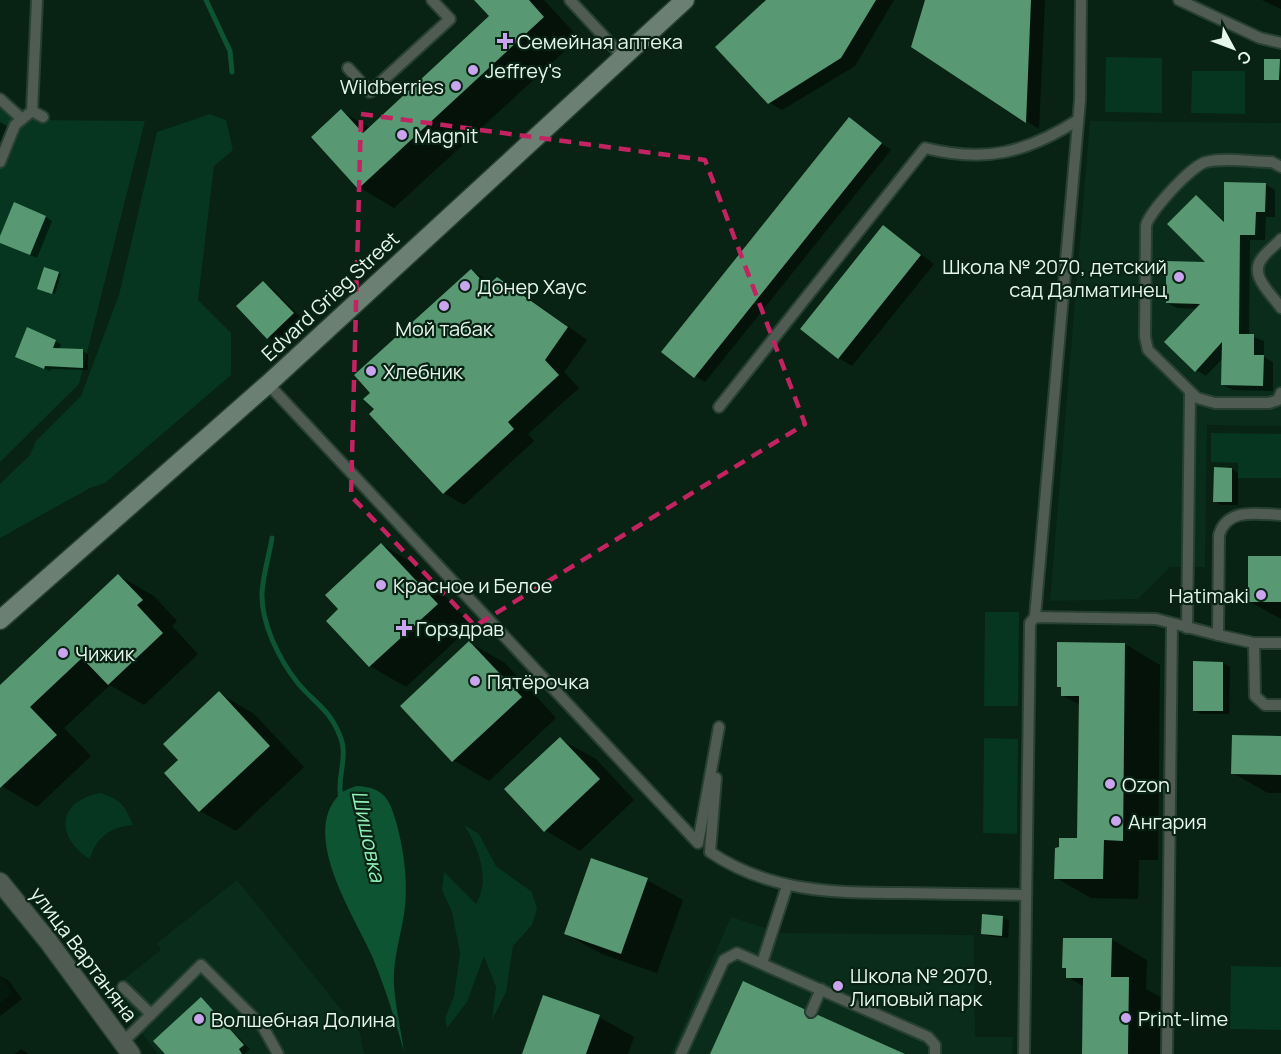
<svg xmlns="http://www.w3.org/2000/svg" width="1281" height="1054" viewBox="0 0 1281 1054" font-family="Manrope,sans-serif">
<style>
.built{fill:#0a2d1b}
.green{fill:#06361f}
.water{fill:#0c5432}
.shadow{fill:#0007}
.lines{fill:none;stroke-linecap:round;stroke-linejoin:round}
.stream{stroke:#0c5432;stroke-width:5}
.building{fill:#589872}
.lane-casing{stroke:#274031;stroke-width:14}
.street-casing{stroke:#274031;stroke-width:21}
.secondary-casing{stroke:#274031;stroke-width:21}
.lane{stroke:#4f5b53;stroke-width:10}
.street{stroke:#4f5b53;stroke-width:18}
.secondary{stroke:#6c7f73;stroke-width:18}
.marked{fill:none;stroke:#c42362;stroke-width:4.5;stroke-dasharray:12 8;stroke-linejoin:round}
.poi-dot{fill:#c9a5ee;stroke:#082213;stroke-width:2}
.labels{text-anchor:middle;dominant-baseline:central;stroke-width:4.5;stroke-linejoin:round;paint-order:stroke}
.poi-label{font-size:20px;fill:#e6f6eb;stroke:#082213;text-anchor:start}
.street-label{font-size:20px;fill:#e6f6eb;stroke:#082213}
.water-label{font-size:21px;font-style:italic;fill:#92efb7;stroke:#082213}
</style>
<rect width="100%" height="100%" fill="#082213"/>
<g class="built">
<path d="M1090,121L1281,123V426L1207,425L1205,567H1170L1138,599L1050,601Z"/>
<path d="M237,880L360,1033L364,1054H158L109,991L161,950L157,943Z"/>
<path d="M731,917L780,933L974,935L975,1037H1013L1012,1054H671Z"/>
<path d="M0,976L13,993L0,1003Z"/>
</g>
<g class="green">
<path d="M1106,57L1162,58V113L1105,112Z"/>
<path d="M1192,71H1245V114L1191,113Z"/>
<path d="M0,92L36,120L145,121L79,384L0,462Z"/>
<path d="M210,114L226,120L233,150L214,166L198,300L231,333V375L105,483L90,488L0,538V484L30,455L36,441L81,396L119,295L157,132Z"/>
<path d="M1211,433L1281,434V478H1238V463L1211,462Z"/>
<path d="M985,612H1019L1018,706H984Z"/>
<path d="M984,738L1018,739L1017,834L983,833Z"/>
<path d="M100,793C119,798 126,806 133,825C111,827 96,837 90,859C55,837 57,801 100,793Z"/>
<path d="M464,825L479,834L496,866L532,892L537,909L532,925L513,946L506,992L492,1020L496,987L484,956L467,1002L447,1028L445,1018L454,996L460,953L452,912L442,890L444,872L476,904C491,879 478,847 464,825Z"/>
<path d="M1231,966L1281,967V1030L1230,1029Z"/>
</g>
<path class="water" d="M356,786C385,787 390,800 397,825C405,856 409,889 403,920C399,942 393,962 394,984C395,1006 401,1029 404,1052C395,1019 385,987 372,956C354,915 299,834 340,794C344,790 352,788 356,786Z"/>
<g class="shadow">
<path d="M476,0H544L579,38L394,208L359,187L341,111L370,128L491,16Z"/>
<path d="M768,0H894L855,66L782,110L768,102Z"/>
<path d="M926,0H1045L1039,129L913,46Z"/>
<path d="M1262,0H1281V9Z"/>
<path d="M1279,60L1281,80L1266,79Z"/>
<path d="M849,119L891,150L705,382L695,376Z"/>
<path d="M0,122L12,129L2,146L0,145Z"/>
<path d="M1265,184L1275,190V217H1266L1265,240H1250L1249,335L1264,341V357L1273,362V391L1233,390L1223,385L1224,357L1206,376L1196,370L1198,309L1177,308L1167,303L1209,263L1196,197L1225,221Z"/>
<path d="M46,217L52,221L37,258L0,242Z"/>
<path d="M884,227L934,264L852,366L839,358Z"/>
<path d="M471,271L492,282L498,279L518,291L587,340L564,372L579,388L528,434L534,441L464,505L444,493Z"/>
<path d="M58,273L61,274L55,294L42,290Z"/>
<path d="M263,283L273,289L303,320L278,343L268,337Z"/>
<path d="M28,329L61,344L59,350L83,351L88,354V370L51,369L50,371L22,360Z"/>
<path d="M1232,469L1238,473V505H1221L1215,501Z"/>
<path d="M381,544L416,565L472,625L406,687L370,666L328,621L340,609Z"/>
<path d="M1281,557V619L1249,601Z"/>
<path d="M119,576L154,596L177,621L172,626L198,654L144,705L110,685L64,728L91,756L37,807L0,785V687Z"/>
<path d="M470,643L505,663L556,718L489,781L453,760Z"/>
<path d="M1125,644L1160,665L1158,860H1139L1138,899L1091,898L1056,878L1078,840L1080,705L1062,695V688L1058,686Z"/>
<path d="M1223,663L1230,667L1229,714H1201L1194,711Z"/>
<path d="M219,693L254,714L304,767L236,831L200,811L180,760Z"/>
<path d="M1281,738V793H1268L1233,773Z"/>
<path d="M560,739L596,759L634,800L580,851L545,830Z"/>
<path d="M647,880L683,900L657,973L602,954L566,934Z"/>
<path d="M1002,917L1009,921L1008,938L989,936L982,933Z"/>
<path d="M1111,939L1147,960L1146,989L1164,999L1163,1054H1083L1084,987L1068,977V970L1064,967Z"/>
<path d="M0,976L9,981L22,999L0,1016Z"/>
<path d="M201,999L250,1049L245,1054H167Z"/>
<path d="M599,1017L634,1037L628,1054H524Z"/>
<path d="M21,1049L29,1054H15Z"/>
</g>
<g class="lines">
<g class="stream">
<path d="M206,0L230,51L232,72"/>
<path d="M272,538C269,556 263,575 262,593C261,623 279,659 297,682C314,703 329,708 340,736C349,757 336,778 341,799"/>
</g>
</g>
<g class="building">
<path d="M474,0H529L544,17L358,189L311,137L341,109L363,133L489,16Z"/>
<path d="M766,0H876L841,58L768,104L715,47Z"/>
<path d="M925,0H1031L1026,123L911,47Z"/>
<path d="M1264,59H1280L1279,80H1264Z"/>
<path d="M849,117L882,143L694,378L661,352Z"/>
<path d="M1224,182L1266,183L1265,212H1256L1255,235H1240L1239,334H1254V355H1264L1263,386L1221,385L1222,342L1195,372L1164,342L1200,304L1166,303V261L1205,262L1167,224L1196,195L1224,222Z"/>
<path d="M14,202L46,216L30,255L0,243V236Z"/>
<path d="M883,225L921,255L838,359L800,329Z"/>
<path d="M44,267L59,272L52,294L37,289Z"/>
<path d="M471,269L487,286L497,277L568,327L545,360L559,375L508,422L514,429L443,494L369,414L374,409L363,399L370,393L354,375Z"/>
<path d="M263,281L294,313L267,339L236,306Z"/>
<path d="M27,327L56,340L53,348L83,349V368L45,366L44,369L15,357Z"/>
<path d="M1214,467L1232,468V502H1213Z"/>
<path d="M381,543L438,604L369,667L326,621L338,609L325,595Z"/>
<rect x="1248" y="556" width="33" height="46"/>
<path d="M118,574L143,600L137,605L163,633L108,685L82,658L30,707L57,735L0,788V685Z"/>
<path d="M469,641L522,697L452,762L400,706Z"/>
<path d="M1057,642L1125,643L1123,841L1104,840L1103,879H1054L1055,848L1059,847V838H1077L1079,696H1061V687H1057Z"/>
<path d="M1193,661L1223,662V711H1193Z"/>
<path d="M219,691L270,746L199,812L164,773L178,760L163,744Z"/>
<path d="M1232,735L1281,736V775L1231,774Z"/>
<path d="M560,737L600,779L544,832L504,789Z"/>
<path d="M591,858L648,878L621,954L564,934Z"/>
<path d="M982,914L1003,916L1002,936L981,934Z"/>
<path d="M1063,938H1112L1111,977H1129L1128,1054H1082L1083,978H1066V968H1062Z"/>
<path d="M743,981L804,1009L808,1019H812L818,1015L905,1054H710Z"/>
<path d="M543,995L600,1015L586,1054H522Z"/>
<path d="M201,997L244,1045L239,1049L242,1054H165L153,1041Z"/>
</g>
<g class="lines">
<defs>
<g id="lane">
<path d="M570,0L623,57"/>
<path d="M1179,0L1260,38L1281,43"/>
<path d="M348,68L370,92L450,19L432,0"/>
<path d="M0,99L22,119"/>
<path d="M32,111L37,0"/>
<path d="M0,162L15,125L32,111L43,117"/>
<path d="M1281,167L1272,162C1252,162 1225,157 1206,162C1192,165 1148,213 1146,226L1145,337L1148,350L1197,398L1215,403H1269L1278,400L1281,393"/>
<path d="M1281,239C1275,246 1268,250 1263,257C1247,275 1272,294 1281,308"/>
<path d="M268,384L698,843L719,727"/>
<path d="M719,407L925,148C985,163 1026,153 1078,120"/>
<path d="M1281,515C1258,514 1227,507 1219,535L1218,635L1254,643H1281"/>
<path d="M1035,617L1080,100L1081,0"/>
<path d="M1187,628L1190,393"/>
<path d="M1254,643L1255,696L1265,705H1281"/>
<path d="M716,778L710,852C769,892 834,893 903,893C944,894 985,894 1026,895"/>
<path d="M762,963L787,886"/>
<path d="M123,987L151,1014"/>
<path d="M811,1012L821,989"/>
<path d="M122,1043L201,965L263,1027L278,1054"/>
<path d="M681,1054L724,960L737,953L928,1037L935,1045V1054"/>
<path d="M1024,1054L1030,623L1035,617L1156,619L1218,635"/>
<path d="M1167,1054L1172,625"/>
</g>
<path id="street" d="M0,882L48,941L131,1054"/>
<path id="secondary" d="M0,620L268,384L685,0"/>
</defs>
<use href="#lane" class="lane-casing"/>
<use href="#street" class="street-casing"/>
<use href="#secondary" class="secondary-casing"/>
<use href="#lane" class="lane"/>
<use href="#street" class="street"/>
<use href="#secondary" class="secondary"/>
</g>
<path class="marked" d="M361,114L705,160L805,424L475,626L351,496Z"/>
<g class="poi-dot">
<path d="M502 32h6v6h6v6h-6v6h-6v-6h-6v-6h6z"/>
<circle cx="473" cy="70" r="6"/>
<circle cx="456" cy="86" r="6"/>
<circle cx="402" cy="135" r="6"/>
<circle cx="1179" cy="277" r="6"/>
<circle cx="465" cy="286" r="6"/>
<circle cx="444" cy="306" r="6"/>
<circle cx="371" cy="371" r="6"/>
<circle cx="381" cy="585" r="6"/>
<circle cx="1261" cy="595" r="6"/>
<path d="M401 619h6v6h6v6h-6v6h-6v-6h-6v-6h6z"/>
<circle cx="63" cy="653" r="6"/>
<circle cx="475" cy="681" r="6"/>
<circle cx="1110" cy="784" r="6"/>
<circle cx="1116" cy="821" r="6"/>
<circle cx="838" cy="986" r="6"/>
<circle cx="1126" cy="1018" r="6"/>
<circle cx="199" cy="1019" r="6"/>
</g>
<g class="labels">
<g class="poi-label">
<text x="517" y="41">Семейная аптека</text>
<text x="485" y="70">Jeffrey's</text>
<text x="444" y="86" text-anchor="end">Wildberries</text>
<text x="414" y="135">Magnit</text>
<text x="1167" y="266" text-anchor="end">Школа № 2070, детский<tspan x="1167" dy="23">сад Далматинец</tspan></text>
<text x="477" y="286">Донер Хаус</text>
<text x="444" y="328" text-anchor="middle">Мой табак</text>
<text x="383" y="371">Хлебник</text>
<text x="393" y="585">Красное и Белое</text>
<text x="1249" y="595" text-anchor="end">Hatimaki</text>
<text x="416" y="628">Горздрав</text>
<text x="75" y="653">Чижик</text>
<text x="487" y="681">Пятёрочка</text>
<text x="1122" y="784">Ozon</text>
<text x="1128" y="821">Ангария</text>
<text x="850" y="975">Школа № 2070,<tspan x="850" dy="23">Липовый парк</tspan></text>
<text x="1138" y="1018">Print-lime</text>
<text x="211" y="1019">Волшебная Долина</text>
</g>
<g class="street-label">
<text transform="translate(330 296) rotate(-43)">Edvard Grieg Street</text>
<text transform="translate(84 954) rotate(53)">улица Вартаняна</text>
</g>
<g class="water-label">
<text transform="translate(369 836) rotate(78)">Шишовка</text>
</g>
</g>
<g transform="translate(1233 48) rotate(131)" stroke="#082213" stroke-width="4.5" paint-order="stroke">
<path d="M0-4.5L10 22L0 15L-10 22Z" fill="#e6f6eb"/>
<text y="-9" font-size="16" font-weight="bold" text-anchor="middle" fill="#e6f6eb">С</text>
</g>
</svg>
